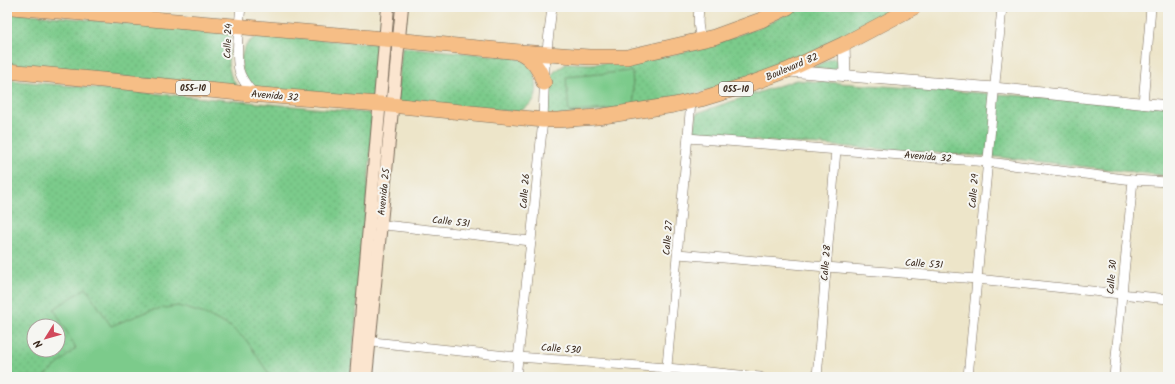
<svg xmlns="http://www.w3.org/2000/svg" width="1175" height="384" viewBox="0 0 1175 384" font-family="Kalam,sans-serif">
<style>
.grass{fill:url(#grass-dots);stroke:#5c7a54;fill-rule:evenodd}
.pitch{fill:#7ccb8b;stroke:#5c7a54}
.lines{fill:none;stroke-linecap:round;stroke-linejoin:round}
.minor-casing{stroke:#796b5a;stroke-width:10}
.tertiary-casing{stroke:#796b5a;stroke-width:12}
.secondary-casing{stroke:#796b5a;stroke-width:14}
.trunk-casing{stroke:#796b5a;stroke-width:16}
.minor{stroke:#fff;stroke-width:9}
.tertiary{stroke:#fff;stroke-width:11}
.secondary{stroke:#fbe5cf;stroke-width:12}
.trunk{stroke:#f6be86;stroke-width:15}
.labels{text-anchor:middle;dominant-baseline:central;stroke-width:4;stroke-linejoin:round;paint-order:stroke}
.shield{fill:#f6f6f2;stroke:#73675e;stroke-width:1}
.shield-label{font-size:9px;font-weight:bold;fill:#3b2a1e}
.street-label{font-size:10px;fill:#3b2a1e;stroke:#f6f6f2}
</style>
<defs>
<pattern id="grass-dots" width="8" height="8" patternUnits="userSpaceOnUse"><rect width="8" height="8" fill="#7ccb8b"/><path d="M2 2h.1M6 6h.1" fill="none" stroke="#6cae78" stroke-width="1.8" stroke-linecap="round"/></pattern>
</defs>
<rect width="100%" height="100%" fill="#f6f6f2"/>
<filter id="ink" filterUnits="userSpaceOnUse"><feTurbulence type="fractalNoise" baseFrequency=".025" numOctaves="2"/><feDisplacementMap in="SourceGraphic" scale="8" xChannelSelector="R" yChannelSelector="G"/><feConvolveMatrix kernelMatrix="1 2 1 2 8 2 1 2 1" color-interpolation-filters="sRGB"/></filter>
<filter id="wash" filterUnits="userSpaceOnUse"><feTurbulence type="fractalNoise" baseFrequency=".012" numOctaves="4" result="noise"/><feDisplacementMap in="SourceGraphic" scale="16" xChannelSelector="R" yChannelSelector="G"/><feGaussianBlur stdDeviation="0.9" result="paint"/><feColorMatrix in="noise" values="0 0 0 0 0 0 0 0 0 0 0 0 0 0 0 0 0 1.4 0 .05"/><feComposite in="paint" operator="in"/></filter>
<g filter="url(#wash)">
<rect width="100%" height="100%" fill="#ede5c9"/>
<g class="grass">
<path d="M800,7H909L877,24L741,83L634,108L546,117L549,81L555,71L568,63L591,64L648,59L685,52L731,38L770,23Z"/>
<path d="M7,12L231,33L228,64L231,76L237,86L7,68Z"/>
<path d="M267,35L378,44L375,101L261,90C258,89 255,88 252,86C239,76 237,53 250,41C255,37 261,36 267,35Z"/>
<path d="M402,47L514,57C517,58 523,59 526,62C535,69 539,86 535,97C533,104 524,108 519,112L396,103Z"/>
<path d="M833,58L837,59L842,65L839,71L811,68Z"/>
<path d="M7,80L369,113L374,118L351,377H7ZM34,326H58V350H34Z"/>
<path d="M796,80L1168,106V176L997,157L703,137L694,131L697,113Z"/>
</g>
<g class="pitch">
<path d="M632,71L634,107L569,112L566,77Z"/>
<path d="M86,288L111,326L152,310L178,306L205,314L231,327L247,341L267,371L269,377H44L76,348L54,309Z"/>
</g>
</g>
<g filter="url(#ink)">
<g class="lines">
<defs>
<g id="minor">
<path d="M241,7C239,24 235,54 239,70C241,79 248,87 254,94"/>
<path d="M699,7C698,20 697,28 702,40"/>
<path d="M1143,104L1151,7"/>
<path d="M688,138L988,162L1133,180L1168,182"/>
<path d="M375,224L531,241"/>
<path d="M678,254L826,267L977,279L1168,299"/>
<path d="M363,341L518,357L667,368L760,377"/>
<path d="M516,377L531,241L543,120L545,67L552,7"/>
<path d="M666,377L691,102"/>
<path d="M817,377L836,150"/>
<path d="M968,377L1002,7"/>
<path d="M1114,377L1133,180"/>
</g>
<g id="tertiary">
<path d="M844,44L845,76"/>
<path d="M789,71L994,88L1168,106"/>
</g>
<g id="secondary">
<path d="M356,377L388,7"/>
<path d="M366,377L402,7"/>
</g>
<g id="trunk">
<path d="M12,7L385,39L520,52L589,57H627L714,37L761,20L788,7"/>
<path d="M520,52C533,59 540,69 544,83"/>
<path d="M7,71L261,95L380,104L543,120H558L597,117L674,105L701,99L744,86L788,70L844,44L914,7"/>
</g>
</defs>
<use href="#minor" class="minor-casing"/>
<use href="#tertiary" class="tertiary-casing"/>
<use href="#secondary" class="secondary-casing"/>
<use href="#trunk" class="trunk-casing"/>
<use href="#minor" class="minor"/>
<use href="#tertiary" class="tertiary"/>
<use href="#secondary" class="secondary"/>
<use href="#trunk" class="trunk"/>
</g>
</g>
<g class="labels">
<g class="shield">
<rect x="176" y="81" width="34" height="14" rx="3"/>
<rect x="719" y="82" width="34" height="14" rx="3"/>
</g>
<g class="shield-label">
<text x="193" y="88">055-10</text>
<text x="736" y="89">055-10</text>
</g>
<g class="street-label">
<text transform="translate(228 41) rotate(-88)">Calle 24</text>
<text transform="translate(792 67) rotate(-23)">Boulevard 82</text>
<text transform="translate(275 96) rotate(5)">Avenida 32</text>
<text transform="translate(928 157) rotate(5)">Avenida 32</text>
<text transform="translate(525 191) rotate(-85)">Calle 26</text>
<text transform="translate(974 191) rotate(-85)">Calle 29</text>
<text transform="translate(384 192) rotate(-84)">Avenida 25</text>
<text transform="translate(451 222) rotate(6)">Calle 531</text>
<text transform="translate(668 238) rotate(-85)">Calle 27</text>
<text transform="translate(826 263) rotate(-85)">Calle 28</text>
<text transform="translate(924 264) rotate(4)">Calle 531</text>
<text transform="translate(1112 277) rotate(-85)">Calle 30</text>
<text transform="translate(561 349) rotate(4)">Calle 530</text>
</g>
</g>
<rect width="1175" height="384" fill="none" stroke="#f6f6f2" stroke-width="24"/>
<g transform="translate(46 338) rotate(233)"><circle r="19" fill="#f6f6f2" stroke="#aba49d"/>
<path d="M0-3L7 15L0 10L-7 15Z" fill="#d1495b"/>
<text y="-6" font-size="11" font-weight="bold" text-anchor="middle" fill="#3b2a1e">N</text>
</g>
</svg>
